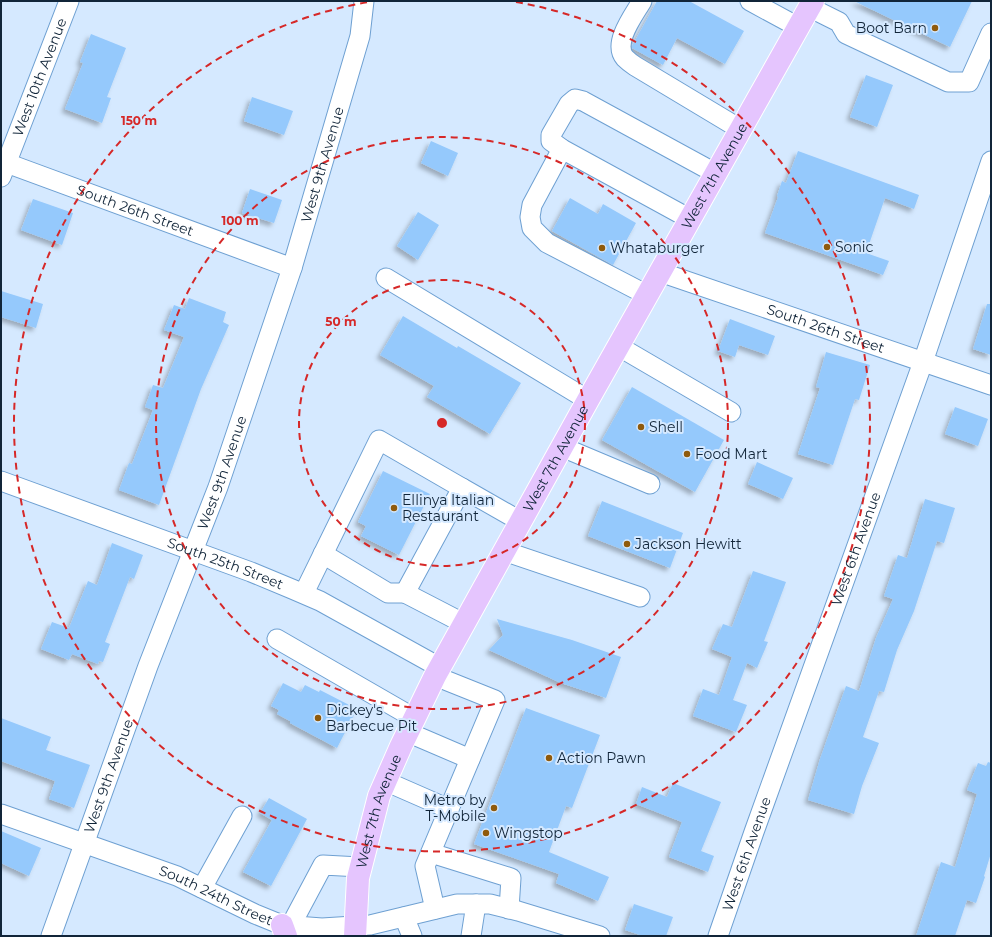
<svg xmlns="http://www.w3.org/2000/svg" width="992" height="937" viewBox="0 0 992 937" font-family="Montserrat,sans-serif">
<style>
.building{fill:#95c9fc;filter:url(#shadow)}
.lines{fill:none;stroke-linecap:round;stroke-linejoin:round}
.minor-casing{stroke:#6ea0d2;stroke-width:21}
.major-casing{stroke:#fff;stroke-width:24}
.minor{stroke:#fff;stroke-width:19}
.major{stroke:#e5c5fe;stroke-width:22}
.ring{fill:none;stroke:#d62828;stroke-width:2;stroke-dasharray:7 5}
.poi-dot{fill:#8f5a0c;stroke:#d5e9ff;stroke-width:1.5}
.labels{text-anchor:middle;dominant-baseline:central;stroke-width:4;stroke-linejoin:round;paint-order:stroke}
.poi-label{font-size:14px;fill:#112539;stroke:#d5e9ff;text-anchor:start}
.street-label{font-size:14px;fill:#112539;stroke:#d5e9ff}
.centre{fill:#d62828;stroke:#d5e9ff;stroke-width:2}
.ring-label{font-size:12px;text-anchor:middle;font-weight:bold;fill:#d62828;stroke:#d5e9ff;stroke-width:4;stroke-linejoin:round;paint-order:stroke}
</style>
<defs>
<filter id="shadow"><feDropShadow dx="-3.5" dy="3.5" stdDeviation="2" flood-color="#0004"/></filter>
</defs>
<rect width="100%" height="100%" fill="#d5e9ff"/>
<g class="building">
<path d="M657,1H689L744,31L725,64L677,38L663,65L632,48V46Z"/>
<path d="M854,1H972L950,47Z"/>
<path d="M91,34L126,48L107,97L111,98L102,123L65,109L83,63L80,62Z"/>
<path d="M866,75L893,85L877,127L850,117Z"/>
<path d="M252,97L293,111L284,135L244,121Z"/>
<path d="M431,141L458,153L448,176L421,163Z"/>
<path d="M798,151L919,195L914,209L885,198L866,253L889,261L883,275L765,233L778,197L777,196L782,181L786,183Z"/>
<path d="M250,189L282,200L274,223L242,213Z"/>
<path d="M570,198L598,214L603,204L636,223L613,265L552,231Z"/>
<path d="M33,199L73,213L62,245L21,230Z"/>
<path d="M418,212L439,225L418,260L397,246Z"/>
<path d="M1,291L43,304L36,328L1,317Z"/>
<path d="M189,298L226,312L223,322L229,325L201,389L159,505L119,490L129,463L132,464L153,410L145,407L153,385L163,388L184,337L164,330L174,305L185,309Z"/>
<path d="M987,304H991V355L973,349Z"/>
<path d="M403,316L457,348L458,346L521,383L490,434L427,397L434,386L380,355Z"/>
<path d="M730,319L775,336L768,355L739,345L735,357L718,351Z"/>
<path d="M826,352L870,365L859,400L855,399L833,465L798,454L820,388L816,387Z"/>
<path d="M632,387L724,440L695,492L602,440Z"/>
<path d="M955,407L988,419L978,446L945,434Z"/>
<path d="M757,462L793,478L783,499L748,484Z"/>
<path d="M383,471L430,494L399,555L361,536L366,526L358,522Z"/>
<path d="M925,499L955,508L944,543L937,541L914,611L897,650L884,692L879,691L863,737L879,743L862,786L854,814L808,800L820,759L846,686L859,691L876,638L893,599L884,596L898,555L907,558Z"/>
<path d="M602,501L683,533L670,568L588,536Z"/>
<path d="M112,543L143,555L134,579L130,577L105,642L110,644L103,662L99,661L98,664L72,654L69,660L41,649L52,622L69,628L88,581L97,585Z"/>
<path d="M753,571L786,582L764,641L768,642L757,668L747,663L733,700L747,705L736,732L693,716L703,689L719,695L732,657L712,649L723,624L732,627Z"/>
<path d="M497,619L572,640L621,657L606,698L561,683L489,650L503,635Z"/>
<path d="M283,683L301,692L305,685L319,692L320,690L357,709L337,748L290,723V721L277,714L279,710L271,706Z"/>
<path d="M526,708L600,735L572,808L566,806L549,852L609,877L598,901L556,883L559,874L474,844Z"/>
<path d="M1,718L51,737L46,750L90,765L74,808L49,799L55,781L1,761Z"/>
<path d="M988,762L991,763V853L984,876L985,877L976,903L967,900L955,936H916L941,862L955,867L977,794L967,790L978,763L986,766Z"/>
<path d="M673,783L721,802L701,851L714,856L708,872L669,857L682,822L636,804L642,787L667,797Z"/>
<path d="M269,798L307,819L271,886L243,872L272,820L260,813Z"/>
<path d="M1,831L41,848L29,876L1,863Z"/>
<path d="M634,904L673,917L666,936H643L625,930Z"/>
</g>
<g class="lines">
<defs>
<g id="minor">
<path d="M642,1C634,15 612,43 625,58C628,61 632,64 635,66L740,129"/>
<path d="M750,1L798,27"/>
<path d="M809,7L839,22L846,34L948,82H969L991,33"/>
<path d="M562,149L532,205L530,217L532,228L547,243L647,295"/>
<path id="s1" d="M1,161L292,268"/>
<path id="s2" d="M1,177L69,1"/>
<path d="M690,219L562,149L551,141V135L569,104L575,99L583,101L715,173"/>
<path id="s3" d="M660,272L991,385"/>
<path d="M386,278L588,400"/>
<path d="M618,346L731,412"/>
<path d="M562,447L650,484"/>
<path id="s4" d="M1,481L251,572L292,589L320,601L439,667"/>
<path d="M504,551L640,597"/>
<path d="M323,554L388,593H405"/>
<path d="M304,593L379,440L462,488"/>
<path d="M463,623L405,593L462,488L520,521"/>
<path d="M277,639L414,718"/>
<path d="M435,676L495,700L425,866L435,909"/>
<path d="M407,732L470,759"/>
<path d="M385,781L449,809"/>
<path id="s5" d="M1,814L177,876L255,914L282,925L322,928L370,925L457,904H490L518,911L600,936"/>
<path d="M431,853L511,878L509,909"/>
<path d="M202,888L242,816"/>
<path d="M404,917L412,936"/>
<path d="M291,925L323,865L360,867"/>
<path id="s6" d="M51,936L148,666L218,487L292,268L360,36L364,1"/>
<path d="M471,936L476,904"/>
<path id="s7" d="M718,936L754,832L923,362L991,161"/>
</g>
<g id="major">
<path d="M282,925L286,936"/>
<path id="s8" d="M355,936L358,878L379,796L401,746L435,676L588,400L813,1"/>
</g>
</defs>
<use href="#minor" class="minor-casing"/>
<use href="#major" class="major-casing"/>
<use href="#minor" class="minor"/>
<use href="#major" class="major"/>
</g>
<g class="ring">
<circle cx="442" cy="423" r="143"/>
<circle cx="442" cy="423" r="286"/>
<path d="M516 2A428 428 0 1 1 368 2"/>
</g>
<g class="poi-dot">
<circle cx="935" cy="28" r="4"/>
<circle cx="827" cy="247" r="4"/>
<circle cx="602" cy="248" r="4"/>
<circle cx="641" cy="427" r="4"/>
<circle cx="687" cy="454" r="4"/>
<circle cx="394" cy="508" r="4"/>
<circle cx="627" cy="544" r="4"/>
<circle cx="318" cy="718" r="4"/>
<circle cx="549" cy="758" r="4"/>
<circle cx="494" cy="808" r="4"/>
<circle cx="486" cy="833" r="4"/>
</g>
<g class="labels">
<g class="poi-label">
<text x="927" y="28" text-anchor="end">Boot Barn</text>
<text x="835" y="247">Sonic</text>
<text x="610" y="248">Whataburger</text>
<text x="649" y="427">Shell</text>
<text x="695" y="454">Food Mart</text>
<text x="402" y="500">Ellinya Italian<tspan x="402" dy="16">Restaurant</tspan></text>
<text x="635" y="544">Jackson Hewitt</text>
<text x="326" y="710">Dickey's<tspan x="326" dy="16">Barbecue Pit</tspan></text>
<text x="557" y="758">Action Pawn</text>
<text x="486" y="800" text-anchor="end">Metro by<tspan x="486" dy="16">T-Mobile</tspan></text>
<text x="494" y="833">Wingstop</text>
</g>
<g class="street-label">
<text stroke="none"><textPath href="#s2" startOffset="107">West 10th Avenue</textPath></text>
<text stroke="none"><textPath href="#s6" startOffset="818">West 9th Avenue</textPath></text>
<text stroke="none"><textPath href="#s8" startOffset="848">West 7th Avenue</textPath></text>
<text stroke="none"><textPath href="#s1" startOffset="143">South 26th Street</textPath></text>
<text stroke="none"><textPath href="#s3" startOffset="175">South 26th Street</textPath></text>
<text stroke="none"><textPath href="#s8" startOffset="524">West 7th Avenue</textPath></text>
<text stroke="none"><textPath href="#s6" startOffset="494">West 9th Avenue</textPath></text>
<text stroke="none"><textPath href="#s7" startOffset="411">West 6th Avenue</textPath></text>
<text stroke="none"><textPath href="#s4" startOffset="239">South 25th Street</textPath></text>
<text stroke="none"><textPath href="#s6" startOffset="170">West 9th Avenue</textPath></text>
<text stroke="none"><textPath href="#s8" startOffset="128">West 7th Avenue</textPath></text>
<text stroke="none"><textPath href="#s7" startOffset="87">West 6th Avenue</textPath></text>
<text stroke="none"><textPath href="#s5" startOffset="230">South 24th Street</textPath></text>
</g>
</g>
<circle cx="442" cy="423" r="6" class="centre"/>
<g class="ring-label">
<text x="139" y="125">150 m</text>
<text x="240" y="225">100 m</text>
<text x="341" y="326">50 m</text>
</g>
<rect width="992" height="937" fill="none" stroke="#112539" stroke-width="4"/>
</svg>
